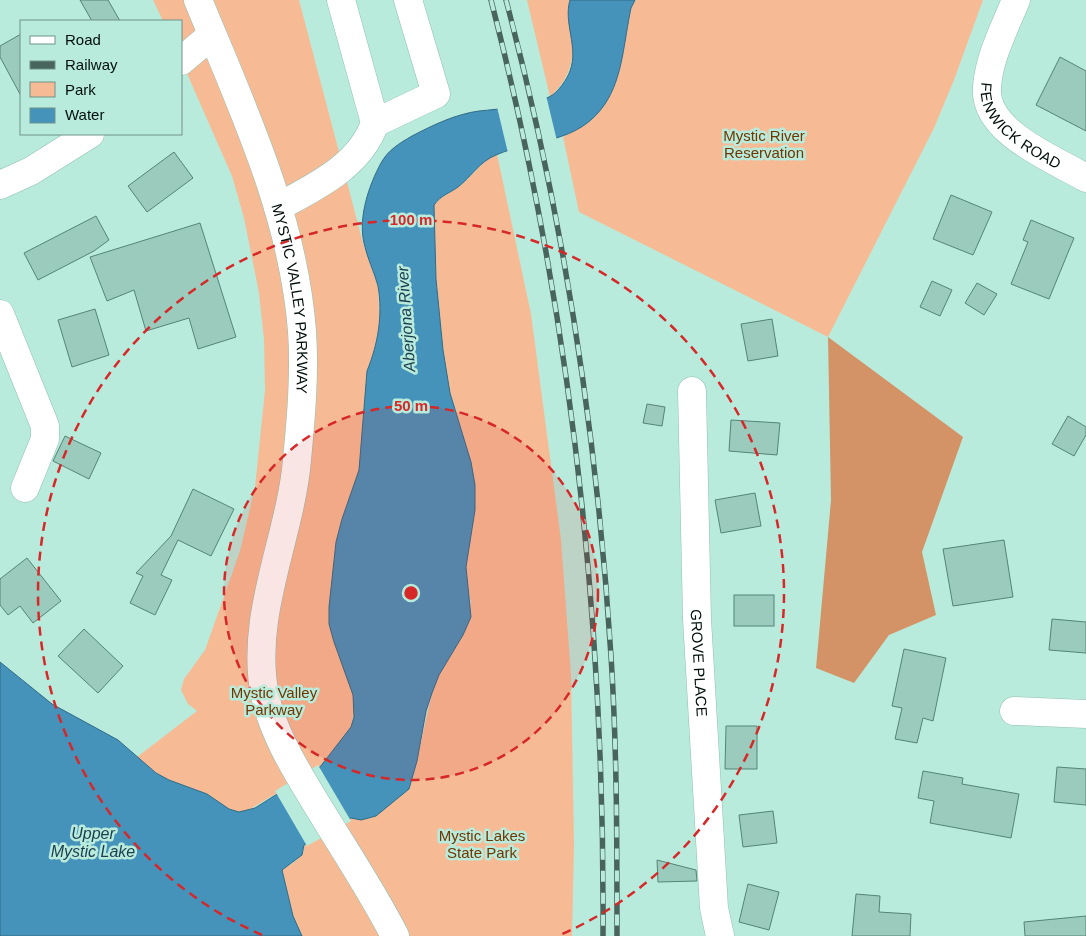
<svg xmlns="http://www.w3.org/2000/svg" width="1086" height="936" viewBox="0 0 1086 936" font-family="Helvetica,sans-serif">
<style>
.green{fill:#f6bb95}
.forest{fill:#d39367}
.water{fill:#4592bb;stroke:#306b86}
.pier{fill:#b9ebdc}
.building{fill:#9acbbc;stroke:#558477}
.lines{fill:none;stroke-linecap:round;stroke-linejoin:round}
.minor-casing{stroke:#8fc0b1;stroke-width:29}
.major-casing{stroke:#8fc0b1;stroke-width:29}
.minor{stroke:#fff;stroke-width:28}
.major{stroke:#fff;stroke-width:28}
.rail-casing{stroke:#48645c;stroke-width:5.5}
.rail{stroke:#b9ebdc;stroke-width:4;stroke-dasharray:11;stroke-linecap:butt}
.ring{fill:none;stroke:#d62828;stroke-width:2.5;stroke-dasharray:9 6}
.labels{text-anchor:middle;dominant-baseline:central;stroke-width:5;stroke-linejoin:round;paint-order:stroke}
.street-label{font-size:15px;fill:#000f0b;stroke:#b9ebdc}
.park-label{font-size:15px;fill:#713600;stroke:#b9ebdc}
.water-label{font-size:16px;font-style:italic;fill:#1b3d50;stroke:#b9ebdc}
.centre{fill:#d62828;stroke:#b9ebdc;stroke-width:2.5}
.ring-label{font-size:15px;text-anchor:middle;font-weight:bold;fill:#d62828;stroke:#b9ebdc;stroke-width:5;stroke-linejoin:round;paint-order:stroke}
</style>
<rect width="100%" height="100%" fill="#b9ebdc"/>
<g class="green">
<path d="M153,0H299L363,243L378,287L380,321L373,356L367,371L359,470L342,519L336,542L329,607V624L353,695L355,706L351,727L320,767L247,811L239,812L229,809L207,794L169,780L156,773L137,757L197,711L188,704L181,690L184,679L205,650L240,551L255,487L265,390L264,340L259,293L244,218L232,176L181,60V21H163Z"/>
<path d="M527,0H570C567,10 569,18 570,28C576,57 572,76 550,97Z"/>
<path d="M635,0H983L954,80L934,128L828,337L579,212L563,137C622,104 618,67 631,8Z"/>
<path d="M497,154L531,314L561,540L571,675L574,844L572,936H302L293,916L282,870C291,864 304,858 304,846L352,818L361,820L376,816L413,778L432,693L439,675L463,635L471,602L467,585L466,567L475,510V485L471,462L450,393L443,350L436,279L434,205C441,196 448,194 457,188C472,177 480,162 497,154Z"/>
</g>
<path class="forest" d="M828,337L963,437L922,552L936,615L889,635L854,683L816,668L831,500Z"/>
<path class="water" d="M570,0H635L631,8C624,40 623,77 605,104C577,145 535,138 496,155C479,162 472,176 458,187C450,193 441,195 434,205L436,279L443,350L450,393L471,462L475,485V510L466,567L471,617L463,635L439,675L432,693L426,711L417,761L409,789L376,816L361,820L351,818L304,845L302,855L282,870L293,916L302,936H0V662L52,704L118,740L156,773L169,780L207,794L229,809L239,812L255,808L320,767L351,727L354,717L353,695L334,642L329,624V607L336,542L342,519L359,470L367,371C378,344 383,315 378,286C374,271 367,258 364,243C358,217 369,185 381,163C388,150 400,143 412,136C433,125 456,114 479,111C500,109 530,106 549,97C558,93 567,79 570,71C579,47 563,23 570,0Z"/>
<g class="pier">
<path d="M546,95L557,141L508,153L497,107Z"/>
<path d="M318,765L351,821L307,846L275,791Z"/>
</g>
<g class="building">
<path d="M80,0H108L120,21H92Z"/>
<path d="M21,34V96L0,57V46Z"/>
<path d="M1060,57L1086,71V131L1036,105Z"/>
<path d="M174,152L193,178L147,212L128,186Z"/>
<path d="M951,195L992,212L973,255L933,239Z"/>
<path d="M96,216L109,240L94,251L38,280L24,253Z"/>
<path d="M1031,220L1074,238L1049,299L1011,284L1028,242L1023,240Z"/>
<path d="M200,223L236,337L198,349L189,318L146,331L134,290L107,301L90,257Z"/>
<path d="M932,281L952,290L940,316L920,307Z"/>
<path d="M977,283L997,294L984,315L965,303Z"/>
<path d="M95,309L109,355L72,367L58,320Z"/>
<path d="M772,319L778,356L748,361L741,324Z"/>
<path d="M647,404L665,407L662,426L643,423Z"/>
<path d="M1068,416L1086,427V435L1074,456L1052,444Z"/>
<path d="M731,420L780,423L777,455L729,451Z"/>
<path d="M65,436L101,453L89,479L53,461Z"/>
<path d="M193,489L234,509L211,556L178,540L161,575L172,580L155,615L130,603L143,576L136,573L171,536Z"/>
<path d="M755,493L761,526L721,533L715,500Z"/>
<path d="M1004,540L1013,597L953,606L943,549Z"/>
<path d="M27,558L61,601L33,623L20,606L8,615L0,605V579Z"/>
<rect x="734" y="595" width="40" height="31"/>
<path d="M1052,619L1086,622V653L1049,650Z"/>
<path d="M84,629L123,666L98,693L58,656Z"/>
<path d="M904,649L946,658L933,721L923,718L917,743L895,739L902,708L892,706Z"/>
<path d="M726,726H757V769H725Z"/>
<path d="M1057,767L1086,769V805L1054,802Z"/>
<path d="M923,771L963,778L962,784L1019,794L1011,838L930,823L934,801L918,798Z"/>
<path d="M773,811L777,843L743,847L739,815Z"/>
<path d="M657,860L696,870L697,881L658,882Z"/>
<path d="M748,884L779,892L769,930L739,922Z"/>
<path d="M856,894L880,896L879,912L911,914L910,936H852Z"/>
<path d="M1086,916V936H1025L1024,922Z"/>
</g>
<g class="lines">
<defs>
<g id="minor">
<path id="s1" d="M1016,0C1005,27 989,57 987,87C983,132 1054,159 1086,178"/>
<path d="M181,61L212,35"/>
<path d="M375,123L436,94L408,0"/>
<path d="M0,185L31,171L90,134"/>
<path d="M278,207C315,187 360,166 375,123L341,0"/>
<path d="M0,314L45,426V439L25,488"/>
<path id="s2" d="M692,391L697,619L714,908L720,936"/>
<path d="M1014,711L1086,714"/>
</g>
<g id="major">
<path id="s3" d="M198,0C242,107 293,214 302,331C305,374 301,418 297,460C290,539 249,615 265,696C273,731 292,764 311,795C339,842 370,887 395,936"/>
</g>
</defs>
<use href="#minor" class="minor-casing"/>
<use href="#major" class="major-casing"/>
<use href="#minor" class="minor"/>
<use href="#major" class="major"/>
<defs>
<g id="rail">
<path d="M491,0C570,306 605,621 603,936"/>
<path d="M506,0C563,214 597,434 611,656C617,749 617,843 617,936"/>
</g>
</defs>
<use href="#rail" class="rail-casing"/>
<use href="#rail" class="rail"/>
</g>
<circle cx="411" cy="593" r="187" fill="#d62828" fill-opacity=".12"/>
<g class="ring">
<circle cx="411" cy="593" r="187"/>
<path d="M262 935A373 373 0 1 1 560 935"/>
</g>
<g class="labels">
<g class="street-label">
<text stroke="none"><textPath href="#s1" startOffset="146">FENWICK ROAD</textPath></text>
<text stroke="none"><textPath href="#s3" startOffset="315">MYSTIC VALLEY PARKWAY</textPath></text>
<text stroke="none"><textPath href="#s2" startOffset="272">GROVE PLACE</textPath></text>
</g>
<g class="park-label">
<text x="764" y="135">Mystic River<tspan x="764" dy="17">Reservation</tspan></text>
<text x="274" y="692">Mystic Valley<tspan x="274" dy="17">Parkway</tspan></text>
<text x="482" y="835">Mystic Lakes<tspan x="482" dy="17">State Park</tspan></text>
</g>
<g class="water-label">
<text transform="translate(406 319) rotate(-94)">Aberjona River</text>
<text x="93" y="833">Upper<tspan x="93" dy="18">Mystic Lake</tspan></text>
</g>
</g>
<circle cx="411" cy="593" r="8" class="centre"/>
<g class="ring-label">
<text x="411" y="225">100 m</text>
<text x="411" y="411">50 m</text>
</g>
<rect x="20" y="20" width="162" height="115" fill="#b9ebdc" stroke="#6f9388"/>
<rect x="30" y="36" width="25" height="8" fill="#ffffff" stroke="#6f9388"/>
<text x="65" y="45" font-size="15" fill="#000f0b">Road</text>
<rect x="30" y="61" width="25" height="8" fill="#48645c" stroke="#6f9388"/>
<text x="65" y="70" font-size="15" fill="#000f0b">Railway</text>
<rect x="30" y="82" width="25" height="15" fill="#f6bb95" stroke="#6f9388"/>
<text x="65" y="95" font-size="15" fill="#000f0b">Park</text>
<rect x="30" y="108" width="25" height="15" fill="#4592bb" stroke="#6f9388"/>
<text x="65" y="120" font-size="15" fill="#000f0b">Water</text>
</svg>
